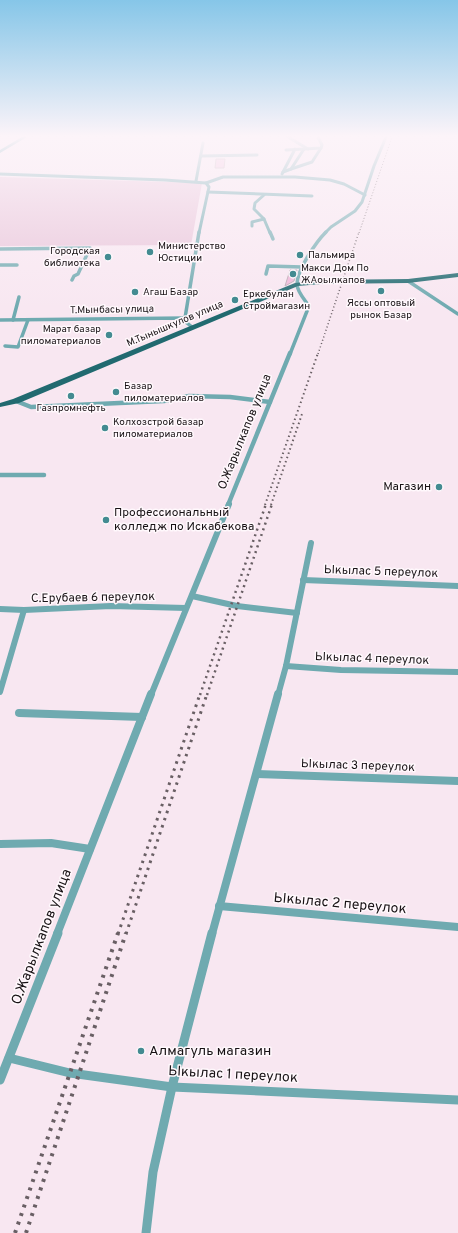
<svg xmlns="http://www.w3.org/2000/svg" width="458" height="1233" viewBox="0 0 458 1233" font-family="Overpass,sans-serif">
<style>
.green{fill:#e8c4d9}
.building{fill:#f0b8d9;stroke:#bbabb4}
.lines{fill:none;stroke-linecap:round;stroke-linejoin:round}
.minor-far5{stroke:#6faab0;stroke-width:3}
.minor-far4{stroke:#6faab0;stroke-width:3.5}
.minor-far3{stroke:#6faab0;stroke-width:4.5}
.minor-far2{stroke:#6faab0;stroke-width:6}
.minor-far1{stroke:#6faab0;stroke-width:8}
.minor{stroke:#6faab0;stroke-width:9}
.secondary{fill:#168891;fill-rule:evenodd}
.primary{fill:#216a70;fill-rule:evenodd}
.rail-far5{stroke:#695f64;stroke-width:1;stroke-dasharray:1 2;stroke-linecap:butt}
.rail-far4{stroke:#695f64;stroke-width:1.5;stroke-dasharray:1 2.5;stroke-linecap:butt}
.rail-far3{stroke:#695f64;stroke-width:2;stroke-dasharray:1.5 3;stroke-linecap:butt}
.rail-far2{stroke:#695f64;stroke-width:2.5;stroke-dasharray:2 4;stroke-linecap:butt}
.rail-far1{stroke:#695f64;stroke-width:3;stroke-dasharray:2.5 5;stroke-linecap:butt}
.rail{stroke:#695f64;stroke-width:4;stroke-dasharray:3 6;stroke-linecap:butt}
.poi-dot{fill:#438b91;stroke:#fff8fc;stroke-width:1.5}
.labels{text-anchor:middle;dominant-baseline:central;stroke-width:3;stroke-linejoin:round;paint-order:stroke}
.far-poi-label{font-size:10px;fill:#181215;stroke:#fff8fc;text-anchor:start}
.far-street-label{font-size:10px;fill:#181215;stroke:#fff8fc}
.street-label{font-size:12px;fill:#181215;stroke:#fff8fc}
.poi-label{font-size:12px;fill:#181215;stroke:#fff8fc;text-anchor:end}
.near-street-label{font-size:14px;fill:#181215;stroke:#fff8fc}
.near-poi-label{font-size:14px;fill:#181215;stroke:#fff8fc;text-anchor:start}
</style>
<rect width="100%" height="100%" fill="#f8e7f1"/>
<path class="green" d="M0,177L202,183L191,245L0,246Z"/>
<g class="building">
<path d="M216,159H225L224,168H215Z"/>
<path d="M290,270H297L294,281L285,286Z"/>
</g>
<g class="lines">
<g class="minor-far5">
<path d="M288,137L308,149"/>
<path d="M286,150L321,148L322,145L318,137"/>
<path d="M201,156L257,155"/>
<path d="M291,169L312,162L321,148"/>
<path d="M283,172L291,169L304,149"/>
<path d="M0,174L165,180L206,183L209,187L199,233"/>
<path d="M282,174L295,149"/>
<path d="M196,181L203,143"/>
<path d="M206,183L223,177H295L330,180L344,184L365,195"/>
<path d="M208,192L312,196"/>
<path d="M264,195L255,203L254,209L264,219L270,233"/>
<path d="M252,226V222L264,219"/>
<path d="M325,233L331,227L355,211L362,202L374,166L386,137"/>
</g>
<g class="minor-far4">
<path d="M270,232L273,239"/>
<path d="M0,249L90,248L78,274L74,276L72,280"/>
<path d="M0,265H17"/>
<path d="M266,274L268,266L302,267"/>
<path d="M408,281L458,314"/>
<path d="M185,318L199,232"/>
<path d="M0,320L185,318L187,323L192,327"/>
<path d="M13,320L19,297"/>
<path d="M5,346L18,347L28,320"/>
<path d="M290,354L309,306C305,300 297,292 297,284C297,270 316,242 326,232"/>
</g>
<g class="minor-far3">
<path d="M16,401L31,407L164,401L189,396L230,397L270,402"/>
<path d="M0,475H44"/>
<path d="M228,505L290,353"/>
</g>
<g class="minor-far2">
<path d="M303,580L458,586"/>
<path d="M192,596L237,606L297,613"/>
<path d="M0,609L24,610L111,606L186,608"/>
<path d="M286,666L341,670L458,672"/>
<path d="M0,692L24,610"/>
<path d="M151,695L229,504"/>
<path d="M278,695L286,666L311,543"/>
</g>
<g class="minor-far1">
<path d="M19,713L142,717"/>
<path d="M257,774L458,781"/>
<path d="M0,844L51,843L90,849"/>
<path d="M219,906L458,927"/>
<path d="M57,934L151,694"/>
<path d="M212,934L278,694"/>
</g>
<g class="minor">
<path d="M9,1058L70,1073L172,1087L458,1100"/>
<path d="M0,1080L58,933"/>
<path d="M146,1233L153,1172L172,1087L212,933"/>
</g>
<path class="secondary" d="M22,137H27L0,153V150Z"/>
<path class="primary" d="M458,273V277L408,283L321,284L298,286L19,403L0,407V403L13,399L295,283L321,280L408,279Z"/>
<path class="rail-far5" d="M359,233L392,137"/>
<path class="rail-far4" d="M318,354L359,232"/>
<g class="rail-far3">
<path d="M265,505L318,353"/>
<path d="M271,505L302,414"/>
</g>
<g class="rail-far2">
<path d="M200,695L266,504"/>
<path d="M207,695L272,504"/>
</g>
<g class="rail-far1">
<path d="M118,934L200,694"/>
<path d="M126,934L207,694"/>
</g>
<g class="rail">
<path d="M15,1233L118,933"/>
<path d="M26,1233L126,933"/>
</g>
</g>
<linearGradient id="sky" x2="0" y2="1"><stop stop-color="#86c6e8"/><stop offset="0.44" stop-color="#fcf4f9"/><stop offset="1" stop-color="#fcf4f9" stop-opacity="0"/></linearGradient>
<rect width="458" height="309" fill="url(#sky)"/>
<g class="poi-dot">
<circle cx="150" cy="252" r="4"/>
<circle cx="300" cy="255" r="4"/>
<circle cx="108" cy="257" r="4"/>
<circle cx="293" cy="274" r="4"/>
<circle cx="381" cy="291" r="4"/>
<circle cx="135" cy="292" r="4"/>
<circle cx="235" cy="300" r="4"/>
<circle cx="109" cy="335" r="4"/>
<circle cx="116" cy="392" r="4"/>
<circle cx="71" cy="396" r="4"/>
<circle cx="105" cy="428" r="4"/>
<circle cx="439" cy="487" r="4"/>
<circle cx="106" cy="520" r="4"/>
<circle cx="141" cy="1051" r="4"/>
</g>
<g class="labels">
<g class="far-poi-label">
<text x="158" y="246">Министерство<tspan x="158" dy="12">Юстиции</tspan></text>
<text x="100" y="251" text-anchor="end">Городская<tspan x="100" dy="12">библиотека</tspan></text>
<text x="308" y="255">Пальмира</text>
<text x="301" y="268">Макси Дом По<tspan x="301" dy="12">ЖАоылкапов</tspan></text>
<text x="143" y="292">Агаш Базар</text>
<text x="243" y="294">Еркебулан<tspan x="243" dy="12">Строймагазин</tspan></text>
<text x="381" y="303" text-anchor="middle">Яссы оптовый<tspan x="381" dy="12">рынок Базар</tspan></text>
<text x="101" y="329" text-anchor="end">Марат базар<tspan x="101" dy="12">пиломатериалов</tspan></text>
<text x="124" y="386">Базар<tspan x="124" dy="12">пиломатериалов</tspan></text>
<text x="71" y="408" text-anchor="middle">Газпромнефть</text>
<text x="113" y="422">Колхозстрой базар<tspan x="113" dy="12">пиломатериалов</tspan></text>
</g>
<g class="far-street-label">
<text transform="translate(112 310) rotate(-1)">Т.Мынбасы улица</text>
<text transform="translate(175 324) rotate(-23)">М.Тынышкулов улица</text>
</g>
<g class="street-label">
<text transform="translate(245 432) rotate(-68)">О.Жарылкапов улица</text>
<text transform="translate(381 572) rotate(2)">Ыкылас 5 переулок</text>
<text transform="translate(93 598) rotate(-1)">С.Ерубаев 6 переулок</text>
<text transform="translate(372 659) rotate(2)">Ыкылас 4 переулок</text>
<text transform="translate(358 766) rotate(2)">Ыкылас 3 переулок</text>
</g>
<g class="poi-label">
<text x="431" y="487">Магазин</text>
<text x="114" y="513" text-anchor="start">Профессиональный<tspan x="114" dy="14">колледж по Искабекова</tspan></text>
</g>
<g class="near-street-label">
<text transform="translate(340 904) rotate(5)">Ыкылас 2 переулок</text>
<text transform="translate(42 937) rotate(-69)">О.Жарылкапов улица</text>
<text transform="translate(233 1075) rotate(3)">Ыкылас 1 переулок</text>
</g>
<g class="near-poi-label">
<text x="149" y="1051">Алмагуль магазин</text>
</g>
</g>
</svg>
